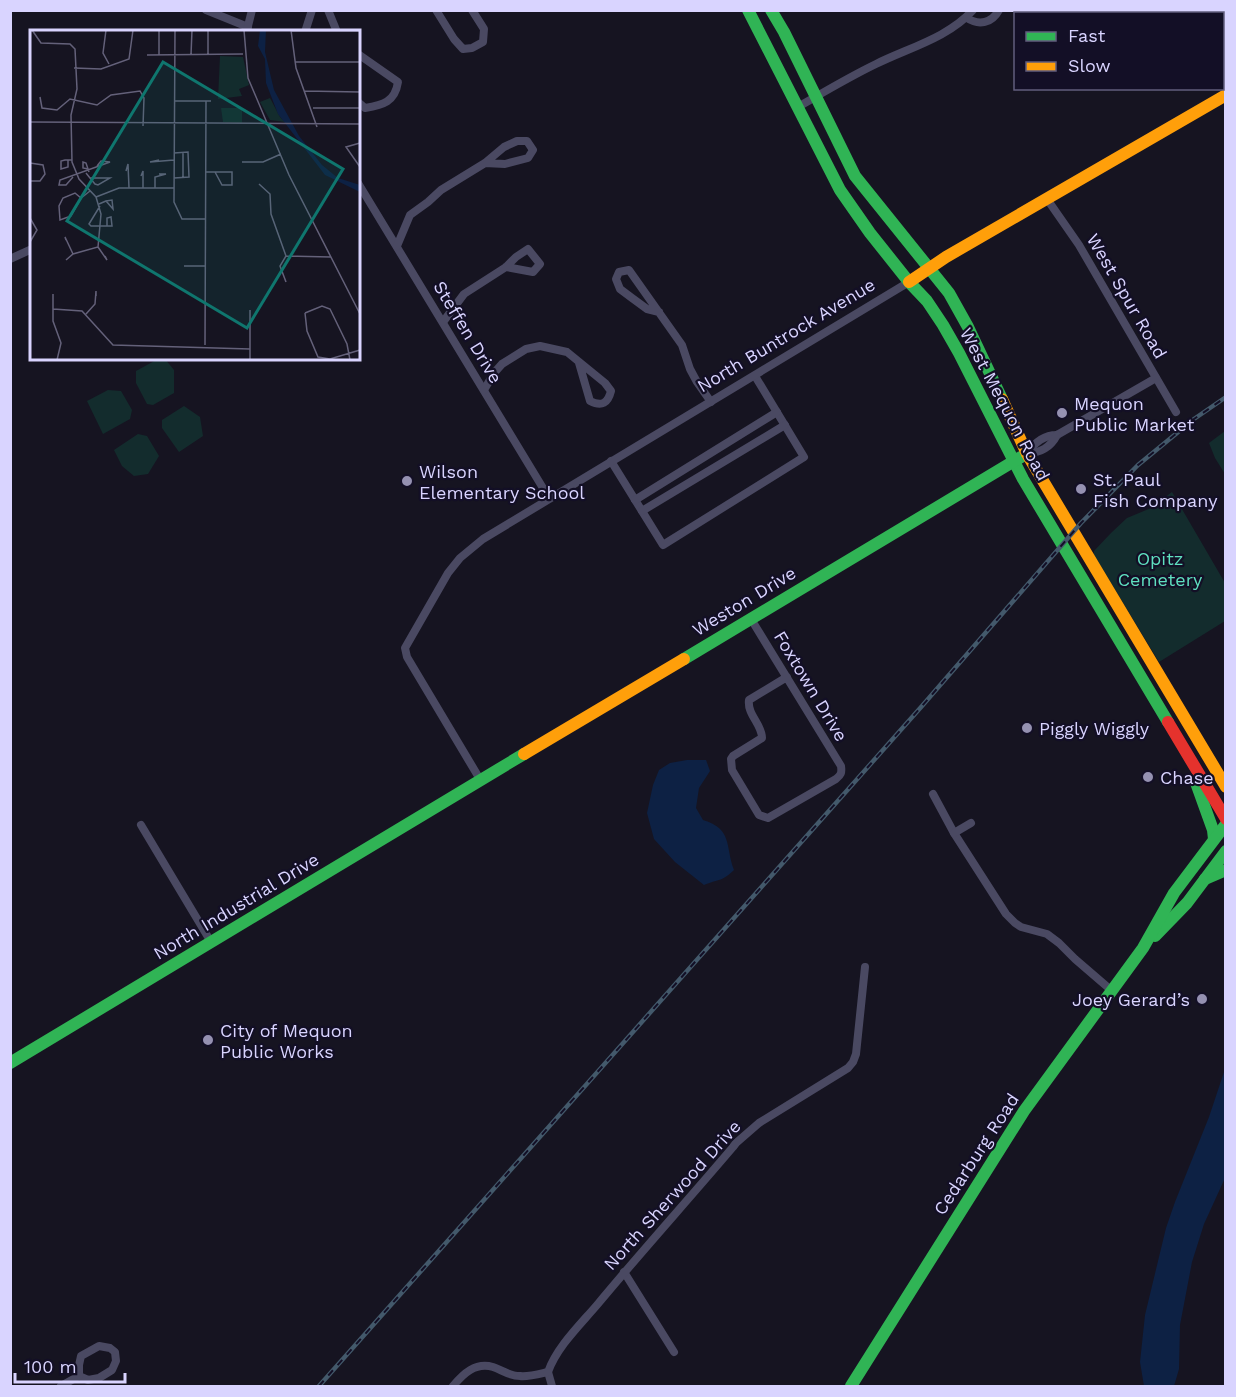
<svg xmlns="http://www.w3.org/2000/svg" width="1236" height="1397" viewBox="0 0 1236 1397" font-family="'Work Sans',sans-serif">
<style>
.green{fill:#132c2d}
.water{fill:#0d2144}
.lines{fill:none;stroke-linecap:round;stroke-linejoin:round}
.street{stroke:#4a4962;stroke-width:8}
.fast{stroke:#30b455;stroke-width:12}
.slow{stroke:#ff9f0a;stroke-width:12}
.jam{stroke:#e5322d;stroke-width:12}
.rail-casing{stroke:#43596b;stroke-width:4.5}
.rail{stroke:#130f26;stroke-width:2;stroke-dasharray:7;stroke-linecap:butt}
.poi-dot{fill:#9591b1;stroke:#130f26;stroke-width:2}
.labels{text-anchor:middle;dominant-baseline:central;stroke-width:4.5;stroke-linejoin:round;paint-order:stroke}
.street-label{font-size:18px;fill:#d9d4ff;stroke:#130f26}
.poi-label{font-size:18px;fill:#d9d4ff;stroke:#130f26;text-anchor:start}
.park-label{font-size:18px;fill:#5fe0c0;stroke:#130f26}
.inset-road{fill:none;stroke:#64617a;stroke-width:1.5}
.view{fill:#0f766e;fill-opacity:0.15;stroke:#0f766e;stroke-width:3}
.inset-edge{fill:none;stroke:#d9d4ff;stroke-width:3}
</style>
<rect width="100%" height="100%" fill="#161421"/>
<g class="green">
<path d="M158,359H165L174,370V393L153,405L147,404L136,383V371Z"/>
<path d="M108,390L121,391L132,410L130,419L103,434L87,401Z"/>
<path d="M184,406L200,417L203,436L179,452L162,428V420Z"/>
<path d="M1225,431V474L1215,458L1209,443Z"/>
<path d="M138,434L147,436L159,456L148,474L134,476L122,466L114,450Z"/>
<path d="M1172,492L1225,583V621L1159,662L1094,555V551L1111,533L1127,518L1151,508Z"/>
</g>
<g class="water">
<path d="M687,760H706L710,771L699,788L696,808L703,820C733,829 725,846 734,870C722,882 718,879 704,885L675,862L654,839L647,813L653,785L659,770L670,763Z"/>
<path d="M1225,1069V1178L1204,1224L1192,1262L1180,1325L1179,1369L1174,1386H1144L1140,1362L1145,1315L1166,1228L1175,1202L1209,1117Z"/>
</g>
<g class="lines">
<g class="street">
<path d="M206,10L248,27"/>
<path d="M328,10L337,32"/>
<path d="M436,10L454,39L463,49L472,48L483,42L484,29L472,10"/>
<path d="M967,18C979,26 992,23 999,10"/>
<path d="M247,30L252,10"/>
<path d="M305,32L312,10"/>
<path d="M358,54L398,82C395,102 383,105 365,108L358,102"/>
<path d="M798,107C824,92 849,77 876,64C908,48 948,38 973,10"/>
<path d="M358,183L549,498"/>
<path d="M1047,199L1079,245L1176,412"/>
<path d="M397,246L410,215L428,202L441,190L485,163L504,147L517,141H527L533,150L528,158L505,164L485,163"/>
<path d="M10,259L32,249"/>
<path d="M659,312L647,309L632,298L620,289L616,279L619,272L629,270L682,345L690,369L697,382L711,402"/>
<path d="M443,322L464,294L506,267L516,257L528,249L540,264L533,272L506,267"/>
<path d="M484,390L494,373L502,364L526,349L540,346L567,352L605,383L611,391C608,403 602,407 590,401L579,363"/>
<path d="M1027,454C1034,443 1043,435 1057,435L1156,378"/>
<path d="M1027,454C1041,452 1050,448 1057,435"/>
<path d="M611,461L663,545L804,457L755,376"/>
<path d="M635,500L777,412"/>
<path d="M642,511L785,425"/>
<path d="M751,619L841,766C842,773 841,775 836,779L768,818L759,815L732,770L731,759L733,756L762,738C762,724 747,715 749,700L787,677"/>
<path d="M481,781L407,657L405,648L448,573L460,558L483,539L909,282"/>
<path d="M933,794L954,833L1006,914L1015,923L1021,927L1047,934L1059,943L1075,959L1111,990"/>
<path d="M141,825L211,942"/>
<path d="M954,833L971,823"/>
<path d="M624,1272L674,1352"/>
<path d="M99,1346L110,1348L115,1352L116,1361L112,1370L99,1378L88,1380L79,1376V1365L81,1356Z"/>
<path d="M548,1372L552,1386"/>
<path d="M61,1386L79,1376"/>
<path d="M453,1386C463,1374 475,1362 493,1367C502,1370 509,1376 520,1376C528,1377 539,1374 548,1372C557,1347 579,1326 597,1305C641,1252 688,1200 733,1147L736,1143L759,1123L848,1068L853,1062L856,1054L865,967"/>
</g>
<g class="fast">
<path d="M748,10L840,190L870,233L909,282L927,301L943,325L959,353L1023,479L1168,722"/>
<path d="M771,10L784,32L855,176L949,293L968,327L1002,399"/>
<path d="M684,659L1021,457"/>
<path d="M1195,780L1213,830L1214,839"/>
<path d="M1205,879L1226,870"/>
<path d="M1155,936L1187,903L1226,851"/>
<path d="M10,1063L524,754"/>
<path d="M851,1386L1024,1111L1143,948L1174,893L1226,824"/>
</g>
<g class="slow">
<path d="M909,282L946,257L1226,95"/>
<path d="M1002,399L1027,454L1226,787"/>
<path d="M524,754L684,659"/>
</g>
<path class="jam" d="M1168,722L1226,819"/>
<defs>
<path id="rail" d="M319,1386L922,706L1081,523L1138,465L1194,419L1226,397"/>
</defs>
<use href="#rail" class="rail-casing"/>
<use href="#rail" class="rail"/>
</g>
<g class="poi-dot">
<circle cx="1062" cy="413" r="6"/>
<circle cx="407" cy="481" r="6"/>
<circle cx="1081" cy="489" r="6"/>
<circle cx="1027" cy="728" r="6"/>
<circle cx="1148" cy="777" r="6"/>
<circle cx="1202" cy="999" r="6"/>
<circle cx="208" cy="1040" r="6"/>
</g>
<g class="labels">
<g class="street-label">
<text transform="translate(1127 296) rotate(60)">West Spur Road</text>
<text transform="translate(468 332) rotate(59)">Steffen Drive</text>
<text transform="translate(786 335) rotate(-31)">North Buntrock Avenue</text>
<text transform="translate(1005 404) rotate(62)">West Mequon Road</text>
<text transform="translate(744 601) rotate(-31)">Weston Drive</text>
<text transform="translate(811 686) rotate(59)">Foxtown Drive</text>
<text transform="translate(236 906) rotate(-31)">North Industrial Drive</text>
<text transform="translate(976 1154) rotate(-57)">Cedarburg Road</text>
<text transform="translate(672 1195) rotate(-48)">North Sherwood Drive</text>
</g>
<g class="poi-label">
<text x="1074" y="403">Mequon<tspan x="1074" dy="21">Public Market</tspan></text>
<text x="419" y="471">Wilson<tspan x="419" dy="21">Elementary School</tspan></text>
<text x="1093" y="479">St. Paul<tspan x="1093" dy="21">Fish Company</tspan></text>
<text x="1039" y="728">Piggly Wiggly</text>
<text x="1160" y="777">Chase</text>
<text x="1190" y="999" text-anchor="end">Joey Gerard’s</text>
<text x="220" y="1030">City of Mequon<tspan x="220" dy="21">Public Works</tspan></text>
</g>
<g class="park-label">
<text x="1160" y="558">Opitz<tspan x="1160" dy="21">Cemetery</tspan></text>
</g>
</g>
<g transform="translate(30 30)">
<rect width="330" height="330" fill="#161421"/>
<path d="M190,26L213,27L219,55L209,59L212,66L188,69ZM240,68L250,87L255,92L240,90L230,72ZM191,78H212V93L193,92Z" fill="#132c2d"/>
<path d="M230,0H236L235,22L244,60L269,106L292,135L308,148L330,155V162L295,145L248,84L236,53L235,29L228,16Z" fill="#0d2144"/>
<path class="inset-road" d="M2,0L11,13L40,14L45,19L47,59L41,85L42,132L49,149L66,167L71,184L68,217L43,224L36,230M76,0L73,23L79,34M145,0L144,172L152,189H175M214,0L218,48L259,145L330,284M261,0L266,38L287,97M261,1H330M178,24V0M117,25L213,24M129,25V0M161,25L162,0M265,32H330M44,38L71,39L99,29L103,0M274,61L330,62M10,67L12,78L27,80L40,69L67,75L81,65L110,61L114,68L113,96M144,71H181M283,78H330M0,92L330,94M330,113L316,117L330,137M153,122V147M38,130V137L31,139V131L35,130H42M129,130L120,132L144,130M212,132H233L251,124M0,133L13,135L15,144L10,151H0M58,139L53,138V132L56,133L59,142M96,141L98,134L99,158M175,142H202V155H192L185,142M56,143L60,148L65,154L68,155L80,148H60M111,146L113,141V158M43,147L36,155H29L30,150L80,132L71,131L67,136M144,148L159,147L158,122L144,123M229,154L240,164L241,184L256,226L250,236L256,252M125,158V147L136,144H129M66,167L89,158H144M51,168L41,186L30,190L29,176L33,168L45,163L51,168L60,161M69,174L76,171L83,179L82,170L76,171M70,176L59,194L61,196H82L81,187L77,188V196M0,188L7,200L0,212M36,210L35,207L43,224M68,217L77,230L75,226M256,226L301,227M154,236H175M23,268V264V291L31,313L27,330M23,279L52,281L83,315L220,319M275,283L277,301L288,327L300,329L330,320M275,283L292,276L300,279L317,314L320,330M56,284L65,274L66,261V266M175,315L176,71M220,330V280V287"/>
<path class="view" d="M133,32L313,139L217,298L37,191Z"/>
<rect width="330" height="330" class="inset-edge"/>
</g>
<rect width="1236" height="1397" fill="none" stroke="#d9d4ff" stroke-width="24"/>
<rect x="1014" y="12" width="210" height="78" fill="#130f26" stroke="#625e7d" stroke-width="1.5"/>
<rect x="1026" y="32" width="30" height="9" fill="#30b455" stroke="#625e7d" stroke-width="1.5"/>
<text x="1068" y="42" font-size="18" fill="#d9d4ff">Fast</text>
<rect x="1026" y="62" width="30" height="9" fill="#ff9f0a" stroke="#625e7d" stroke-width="1.5"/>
<text x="1068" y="72" font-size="18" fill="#d9d4ff">Slow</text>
<path d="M15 1373v9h110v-9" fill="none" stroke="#d9d4ff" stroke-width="3"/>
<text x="24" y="1373" font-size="18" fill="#d9d4ff" stroke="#130f26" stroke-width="4.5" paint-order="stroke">100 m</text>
</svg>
